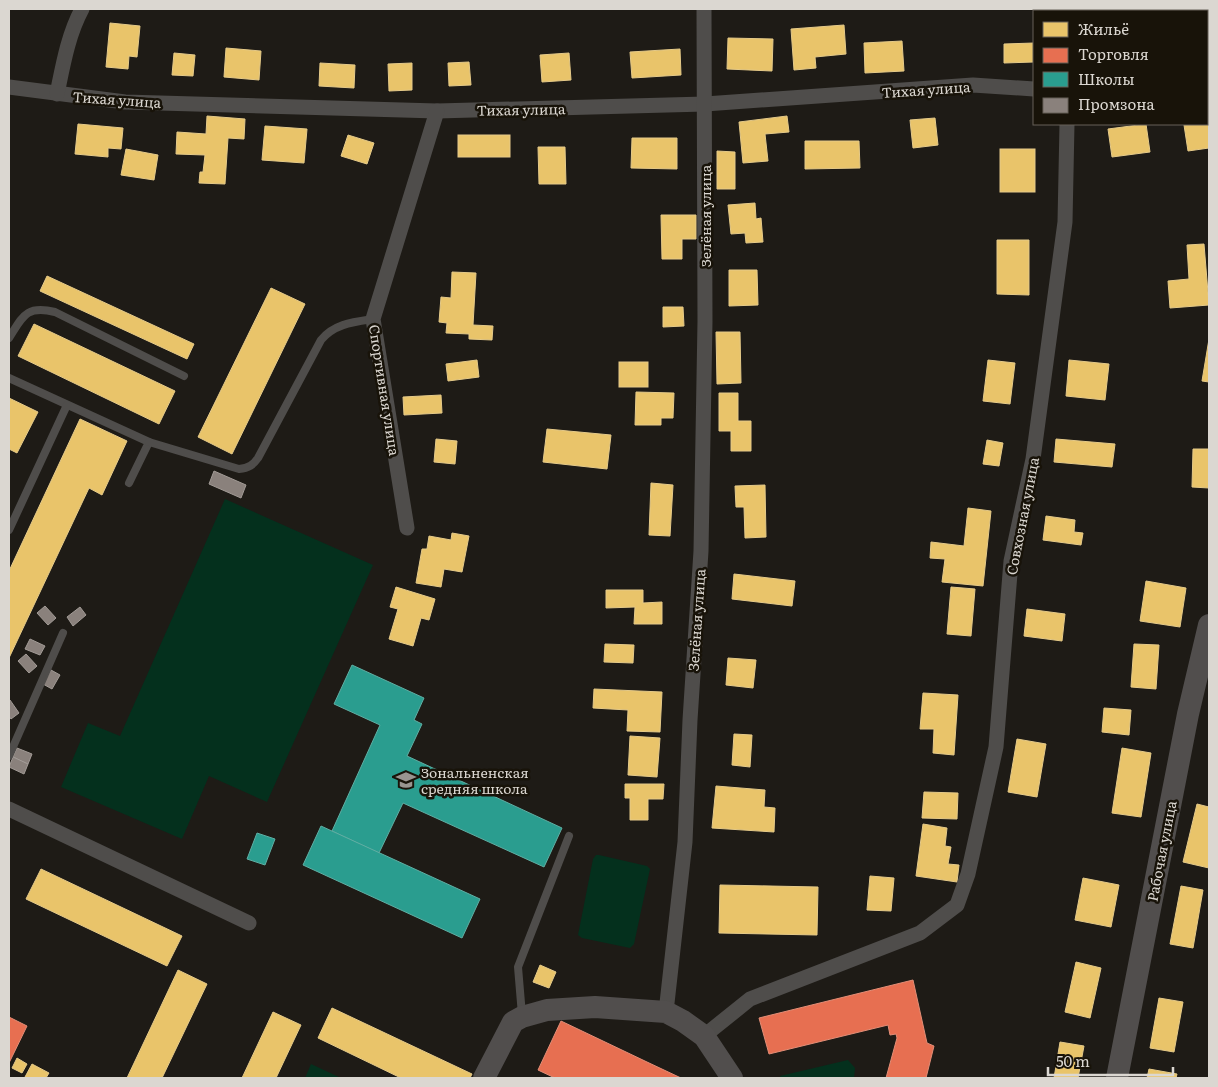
<svg xmlns="http://www.w3.org/2000/svg" width="1218" height="1087" viewBox="0 0 1218 1087" font-family="Literata,serif">
<style>
.green{fill:#04301d}
.homes{fill:#e9c46a;stroke:#e5ca89}
.shops{fill:#e76f51;stroke:#e38e77}
.schools{fill:#2a9d8f;stroke:#5faea3}
.industry{fill:#8a817c;stroke:#a29b96}
.lines{fill:none;stroke-linecap:round;stroke-linejoin:round}
.lane{stroke:#4f4d4b;stroke-width:8}
.street{stroke:#4f4d4b;stroke-width:15}
.secondary{stroke:#514e4d;stroke-width:22}
.labels{text-anchor:middle;dominant-baseline:central;stroke-width:5;stroke-linejoin:round;paint-order:stroke}
.street-label{font-size:14px;fill:#dbd7d1;stroke:#181309}
.poi-label{font-size:14px;fill:#dbd7d1;stroke:#181309;text-anchor:start}
</style>
<rect width="100%" height="100%" fill="#1e1b16"/>
<g class="green">
<path d="M225,499L373,565L267,802L209,776L182,839L61,787L88,723L120,736Z"/>
<path d="M599,855L647,866L650,869L634,944L630,948L582,938L578,935L593,859L596,855Z"/>
<path d="M848,1060L855,1068L854,1078H781L780,1076Z"/>
<path d="M311,1064L341,1078H305Z"/>
</g>
<g class="homes">
<path d="M110,23L140,26L137,57L129,56L128,69L106,67Z"/>
<path d="M844,25L846,54L815,57L816,68L794,70L791,29Z"/>
<path d="M728,38L773,39L772,71L727,69Z"/>
<path d="M902,41L904,71L865,73L864,43Z"/>
<path d="M1034,43V62L1004,63V44Z"/>
<path d="M226,48L261,51L259,80L224,77Z"/>
<path d="M680,49L681,75L632,78L630,52Z"/>
<path d="M174,53L195,55L193,76L172,75Z"/>
<path d="M569,53L571,80L542,82L540,55Z"/>
<path d="M469,62L471,85L449,86L448,63Z"/>
<path d="M320,63L355,65L354,88L319,86Z"/>
<path d="M412,63V90L389,91L388,64Z"/>
<path d="M207,116L245,119L244,139L228,138L225,184L199,183L200,172H203L205,155L176,154L177,132L206,134Z"/>
<path d="M787,116L789,132L765,134L768,161L743,163L739,122Z"/>
<path d="M935,118L938,145L913,148L910,120Z"/>
<path d="M1207,122H1209V148L1188,151L1184,125L1207,124Z"/>
<path d="M78,124L123,128L121,149L108,148V157L75,154Z"/>
<path d="M1146,124L1150,152L1112,157L1108,129Z"/>
<path d="M265,126L307,129L304,163L262,160Z"/>
<path d="M348,135L374,143L367,164L341,156Z"/>
<rect x="458" y="135" width="52" height="22"/>
<path d="M632,138H677V169L631,168Z"/>
<path d="M805,141H859L860,168L805,169Z"/>
<path d="M538,147H565L566,184H539Z"/>
<path d="M126,149L158,155L154,180L121,175Z"/>
<rect x="1000" y="149" width="35" height="43"/>
<path d="M717,151L735,152V189H717Z"/>
<path d="M755,203L756,219L761,218L763,242L746,243L745,233L731,234L728,205Z"/>
<path d="M661,215H696V239H682V259H662Z"/>
<path d="M997,240H1029V295L997,294Z"/>
<path d="M1204,244L1209,305L1170,308L1168,281L1189,279L1187,245Z"/>
<path d="M729,270H757L758,305L729,306Z"/>
<path d="M452,272L476,273L473,325L493,326L492,340L469,339V334L446,333L447,323L439,322L441,297L451,298Z"/>
<path d="M47,276L194,344L187,359L40,291Z"/>
<path d="M271,288L305,304L232,454L198,437Z"/>
<path d="M663,307H683L684,326L663,327Z"/>
<path d="M34,324L175,391L159,424L18,356Z"/>
<path d="M716,332H740L741,383L717,384Z"/>
<path d="M1209,339V382L1202,381Z"/>
<path d="M477,360L479,377L448,381L446,364Z"/>
<path d="M988,360L1015,363L1010,404L983,401Z"/>
<path d="M1069,360L1109,364L1105,400L1066,396Z"/>
<rect x="619" y="362" width="29" height="25"/>
<path d="M636,392L674,393L673,418H661V425H635Z"/>
<path d="M719,393H738V421H751V451H731V431H719Z"/>
<path d="M441,395L442,413L404,415L403,397Z"/>
<path d="M9,398L38,412L17,453L9,449Z"/>
<path d="M80,419L127,441L102,495L89,488L9,658V571Z"/>
<path d="M547,429L611,435L607,469L543,462Z"/>
<path d="M436,439L457,441L455,464L434,462Z"/>
<path d="M1056,439L1115,444L1112,467L1054,462Z"/>
<path d="M987,440L1003,443L999,466L983,464Z"/>
<path d="M1193,449H1209V488L1192,487Z"/>
<path d="M651,483L673,485L670,536L649,535Z"/>
<path d="M765,485L766,537L745,538L744,507H736L735,486Z"/>
<path d="M968,508L991,511L983,586L942,582L945,559L930,558L931,542L964,546Z"/>
<path d="M1046,516L1075,520L1074,532L1083,533L1081,545L1043,540Z"/>
<path d="M452,533L469,536L462,572L444,569L441,587L416,583L422,549H427L429,536L451,540Z"/>
<path d="M734,574L795,581L792,606L732,599Z"/>
<path d="M1146,581L1186,588L1180,627L1140,621Z"/>
<path d="M396,587L435,599L429,620L421,618L413,646L389,639L398,609L390,607Z"/>
<path d="M951,587L975,589L971,636L947,634Z"/>
<path d="M606,590H643V603L662,602V624H634L635,607L606,608Z"/>
<path d="M1027,609L1065,614L1062,641L1024,636Z"/>
<path d="M605,644L634,645L633,663L604,662Z"/>
<path d="M1134,644L1159,645L1156,689L1131,687Z"/>
<path d="M728,658L756,660L753,688L726,685Z"/>
<path d="M594,689L662,692L660,732L627,731L628,710L593,708Z"/>
<path d="M923,693L958,695L954,755L933,753L934,729H920Z"/>
<path d="M1104,708L1131,710L1129,735L1102,732Z"/>
<path d="M734,734L752,735L750,767L732,765Z"/>
<path d="M630,736L660,738L657,777L628,775Z"/>
<path d="M1017,739L1046,744L1037,797L1008,792Z"/>
<path d="M1122,748L1151,753L1141,817L1112,813Z"/>
<path d="M625,784H664L663,799H648V820H630V798H625Z"/>
<path d="M716,786L765,790L764,807L775,808L774,832L712,828Z"/>
<path d="M924,792L958,793L957,819L922,818Z"/>
<path d="M1197,804L1209,807V868L1183,862Z"/>
<path d="M923,824L947,828L945,846L951,847L948,864L959,865L957,882L916,876Z"/>
<path d="M41,869L182,936L167,966L26,899Z"/>
<path d="M870,876L894,878L891,911L867,910Z"/>
<path d="M1083,878L1119,885L1111,927L1075,920Z"/>
<path d="M720,885L818,887L817,935L719,933Z"/>
<path d="M1181,886L1203,890L1193,948L1170,944Z"/>
<path d="M1076,962L1101,968L1090,1018L1065,1012Z"/>
<path d="M540,965L556,972L549,988L533,982Z"/>
<path d="M178,970L207,984L162,1078H127Z"/>
<path d="M1159,998L1183,1002L1174,1052L1150,1048Z"/>
<path d="M332,1008L472,1074L470,1078H401L318,1038Z"/>
<path d="M273,1012L301,1025L276,1078H242Z"/>
<path d="M1060,1042L1084,1046L1078,1078H1054Z"/>
<path d="M17,1058L27,1064L22,1073L12,1068Z"/>
<path d="M32,1064L49,1073L46,1078H28L25,1077Z"/>
<path d="M1149,1069L1177,1074L1176,1078H1147Z"/>
</g>
<g class="shops">
<path d="M913,980L927,1043L934,1046L926,1078H886L897,1038L896,1034L890,1035L888,1025L769,1054L759,1018Z"/>
<path d="M9,1017L27,1026L9,1063Z"/>
<path d="M561,1021L647,1062L681,1078H555L538,1070Z"/>
</g>
<g class="schools">
<path d="M352,665L424,698L414,720L422,724L407,756L562,828L544,867L403,803L379,853L332,831L380,725L334,704Z"/>
<path d="M321,826L480,899L462,938L303,865Z"/>
<path d="M257,833L275,839L265,865L247,859Z"/>
</g>
<g class="industry">
<path d="M214,471L246,485L241,498L209,484Z"/>
<path d="M45,606L56,618L48,625L37,613Z"/>
<path d="M80,607L86,615L73,626L67,617Z"/>
<path d="M30,639L45,646L40,655L25,649Z"/>
<path d="M26,654L37,666L29,673L18,661Z"/>
<path d="M51,670L60,675L52,689L43,684Z"/>
<path d="M10,700L19,713L11,719L9,716V701Z"/>
<path d="M17,748L32,754L28,764L13,757Z"/>
<path d="M13,757L28,764L24,774L9,767Z"/>
</g>
<g class="lines">
<g class="lane">
<path d="M9,338C23,316 26,305 55,312L184,376"/>
<path d="M9,378L149,442L129,483"/>
<path d="M149,442L239,469C249,468 253,465 258,458L321,340C334,324 353,322 373,319"/>
<path d="M9,530L67,405"/>
<path d="M9,756L63,633"/>
<path d="M522,1015L518,967L569,836"/>
</g>
<g class="street">
<path d="M1045,11V9"/>
<path d="M9,87L125,102L437,111L705,104L973,85L1034,89"/>
<path d="M1207,91H1209"/>
<path d="M57,94C63,65 68,35 82,9"/>
<path d="M407,528L373,319L437,111"/>
<path d="M9,809L249,923"/>
<path d="M666,1012L685,842L690,720L701,551L705,321L704,9"/>
<path d="M704,1036L750,999L920,933L957,905L968,874L996,747L1011,561L1033,459L1065,222L1067,124"/>
</g>
<g class="secondary">
<path d="M484,1078L513,1022L522,1017L547,1010L595,1007L666,1012L683,1021L704,1036L732,1078"/>
<path d="M1117,1078L1188,714L1209,625"/>
</g>
</g>
<defs>
<symbol id="school-bare" viewBox="-9 -9 18 18"><path d="M0-5L7-2L0 1L-7-2ZM-4 1L0 2.5L4 1V4Q0 6-4 4Z" fill="#999590" stroke="#181309" stroke-width="2.5" paint-order="stroke"/></symbol>
</defs>
<g fill-rule="evenodd">
<use href="#school-bare" x="392" y="766" width="28" height="28"/>
</g>
<g class="labels">
<g class="street-label">
<text transform="translate(926 89) rotate(-4)">Тихая улица</text>
<text transform="translate(117 99) rotate(4)">Тихая улица</text>
<text transform="translate(521 109) rotate(-1)">Тихая улица</text>
<text transform="translate(705 216) rotate(-90)">Зелёная улица</text>
<text transform="translate(385 390) rotate(81)">Спортивная улица</text>
<text transform="translate(1022 516) rotate(-79)">Совхозная улица</text>
<text transform="translate(696 620) rotate(-86)">Зелёная улица</text>
<text transform="translate(1161 851) rotate(-79)">Рабочая улица</text>
</g>
<g class="poi-label">
<text x="421" y="772">Зональненская<tspan x="421" dy="16">средняя школа</tspan></text>
</g>
</g>
<rect width="1218" height="1087" fill="none" stroke="#dbd7d1" stroke-width="20"/>
<rect x="1033" y="10" width="175" height="115" fill="#181309" stroke="#666159"/>
<rect x="1043" y="22" width="25" height="15" fill="#e9c46a" stroke="#666159"/>
<text x="1078" y="35" font-size="15" fill="#dbd7d1">Жильё</text>
<rect x="1043" y="48" width="25" height="15" fill="#e76f51" stroke="#666159"/>
<text x="1078" y="60" font-size="15" fill="#dbd7d1">Торговля</text>
<rect x="1043" y="72" width="25" height="15" fill="#2a9d8f" stroke="#666159"/>
<text x="1078" y="85" font-size="15" fill="#dbd7d1">Школы</text>
<rect x="1043" y="98" width="25" height="15" fill="#8a817c" stroke="#666159"/>
<text x="1078" y="110" font-size="15" fill="#dbd7d1">Промзона</text>
<path d="M1048 1067v8h125v-8" fill="none" stroke="#dbd7d1" stroke-width="2.5"/>
<text x="1056" y="1067" font-size="15" fill="#dbd7d1" stroke="#181309" stroke-width="4" paint-order="stroke">50 m</text>
</svg>
